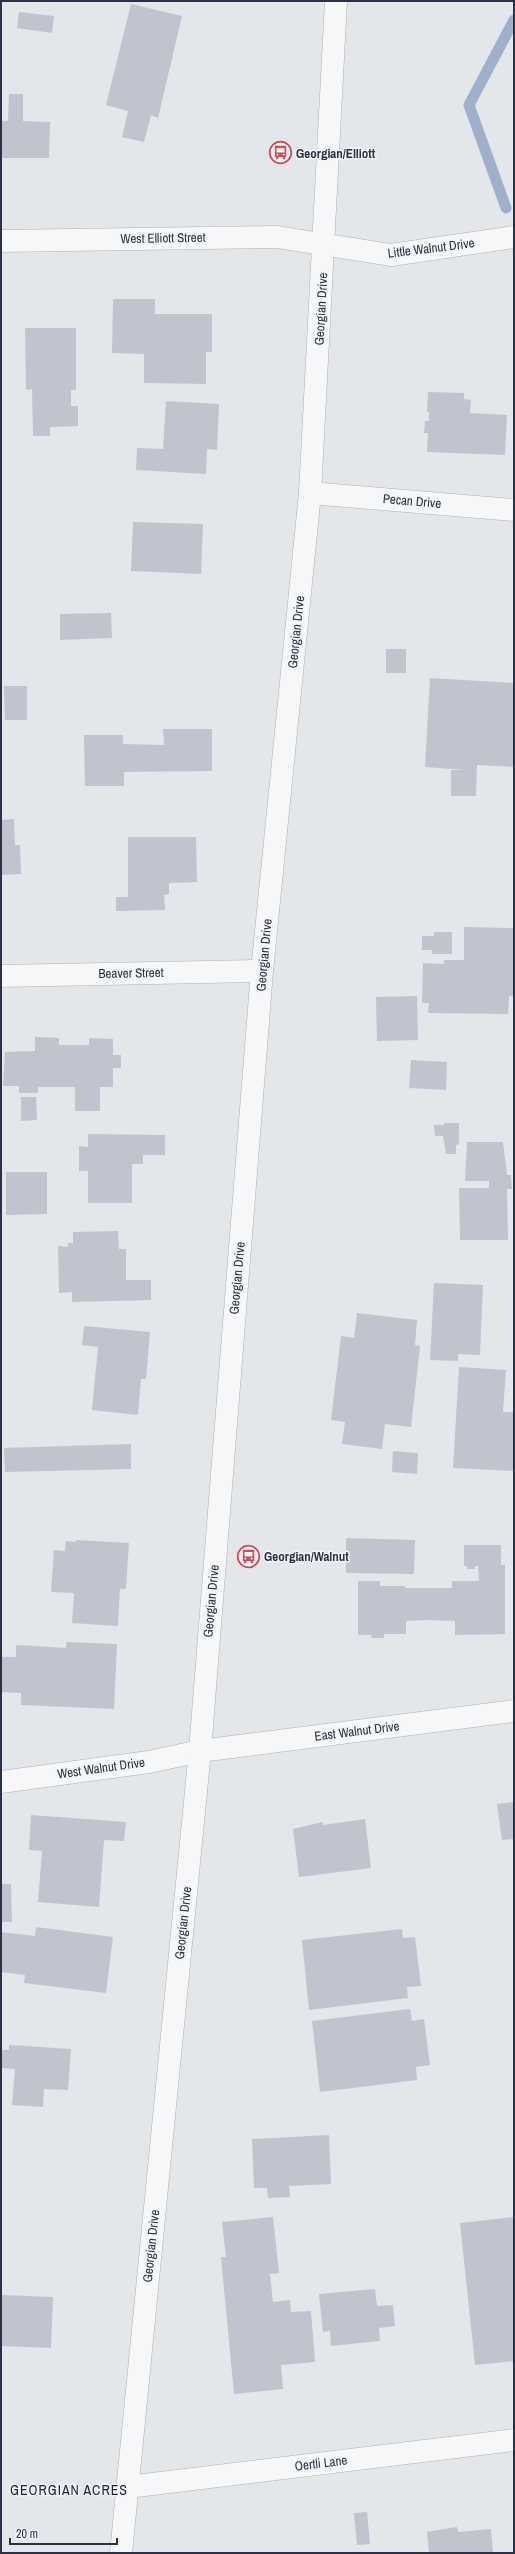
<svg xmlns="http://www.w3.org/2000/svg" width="515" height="2554" viewBox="0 0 515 2554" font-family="'Archivo Narrow',sans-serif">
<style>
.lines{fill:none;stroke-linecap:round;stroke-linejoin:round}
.stream{stroke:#a0b0ca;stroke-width:11}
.building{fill:#c1c4ce}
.minor-casing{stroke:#acb0b9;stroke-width:23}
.tertiary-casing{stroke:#acb0b9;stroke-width:23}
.minor{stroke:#f6f7f9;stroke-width:22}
.tertiary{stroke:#f6f7f9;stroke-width:22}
.labels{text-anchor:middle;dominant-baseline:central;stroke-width:3;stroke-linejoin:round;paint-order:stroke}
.poi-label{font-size:13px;font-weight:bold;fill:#2b3243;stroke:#f3f5f8;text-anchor:start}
.street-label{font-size:13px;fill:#2b3243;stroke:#f3f5f8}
.neighbourhood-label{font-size:14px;letter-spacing:1px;fill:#1d2334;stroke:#f3f5f8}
</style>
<rect width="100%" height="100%" fill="#e3e6eb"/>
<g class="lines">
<path class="stream" d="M506,208L469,105L514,20"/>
</g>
<g class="building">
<path d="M131,4L182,16L158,118L151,115L144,142L122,137L128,111L106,105Z"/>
<path d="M19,12L54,16L52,33L17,28Z"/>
<path d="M9,94H23V121L50,122L49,158H1V121H8Z"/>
<path d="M113,299H155V314H212V352H206V384L144,383V354L112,353Z"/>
<path d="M25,328H76V390H71V406H78V426L50,427V436H33L32,389L26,390Z"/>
<path d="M428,392L464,393V399L471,400L470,413L507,415L505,455L427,452L428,433H424L425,421H429V412H427Z"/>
<path d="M166,401L219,404L217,450L207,449L206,474L136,470L137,448L163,449Z"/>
<path d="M133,522L203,524L201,574L131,571Z"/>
<path d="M111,613L112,638L60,640V614Z"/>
<rect x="386" y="649" width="20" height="24"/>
<path d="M430,678L514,683V767L477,765L476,796H451V770H465L425,767Z"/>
<path d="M4,686H27V720H5Z"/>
<path d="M163,729H212V771L124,772V786H85L84,735H123V744L164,745Z"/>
<path d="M14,819L15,845H20L21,874L1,875V820Z"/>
<path d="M128,837H196L197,882L169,883V894L164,895L165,910L116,911V897H128Z"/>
<path d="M464,927L513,928L514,996H509L508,1014L428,1013L429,1003H422L423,963L444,964V960H464Z"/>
<path d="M434,932H452V954H432V950H422V936H434Z"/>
<path d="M417,996L418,1040L377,1041L376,997Z"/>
<path d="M35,1037L59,1038V1045H89V1038L113,1039V1055H121V1068H113V1087H100V1111H75V1087H38V1093H19V1086H3L5,1052L35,1051Z"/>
<path d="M411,1060L447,1062L446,1090L409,1088Z"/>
<path d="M21,1097H36L37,1120L21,1121Z"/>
<path d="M444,1123H459V1144L456,1145V1154H446L443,1136H435L434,1125H444Z"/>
<path d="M88,1134L165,1135V1155H143V1164H132V1203H88V1171H79V1146L88,1147Z"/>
<path d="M467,1142H503L507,1175H511L512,1189H507L508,1240H460L459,1188H489V1181H465Z"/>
<path d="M6,1172H47V1214L6,1215Z"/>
<path d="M118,1231L119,1249H126V1280H151V1300L72,1302V1292L59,1293L58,1246L68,1247V1243H73V1232Z"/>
<path d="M434,1283L483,1285L480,1355L458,1354V1361L430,1360Z"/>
<path d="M357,1313L417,1320L415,1345L420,1346L411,1427L385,1424L382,1449L342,1444L345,1422L331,1420L341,1336L354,1338Z"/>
<path d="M84,1326L150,1332L146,1379H141L138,1415L92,1410L98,1347L82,1345Z"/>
<path d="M459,1367L506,1370L503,1412H514V1471L453,1468Z"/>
<path d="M131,1444V1469L5,1472L4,1448Z"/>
<path d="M393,1451L418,1453L417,1474L392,1472Z"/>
<path d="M346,1538L415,1540L414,1574L346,1573Z"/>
<path d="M76,1540L129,1543L126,1589H120L118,1626L72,1623L74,1593L51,1592L54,1550L65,1551L66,1541L76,1542Z"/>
<path d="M464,1545H501V1565H505V1634L455,1635V1621L425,1620L406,1621V1634H384V1638H372L371,1635H358V1581H380V1586H405V1588H452V1581H479L478,1566H475V1569H467V1566H464Z"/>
<path d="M66,1642L117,1644L114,1709L21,1705V1693L1,1692L2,1657H16V1645L66,1648Z"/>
<path d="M514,1802V1839L502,1840L497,1804Z"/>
<path d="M31,1815L126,1822L124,1841L104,1840L99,1907L38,1902L42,1851L29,1850Z"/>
<path d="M365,1819L371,1868L299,1877L293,1829L323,1822V1825Z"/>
<path d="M1,1884H11L12,1922H1Z"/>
<path d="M36,1927L113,1937L106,1993L24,1983L25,1975L1,1972V1932L35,1936Z"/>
<path d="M402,1929L403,1938L415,1937L421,1986L407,1987L408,1998L309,2010L302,1940Z"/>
<path d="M410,2009L412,2021L424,2019L430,2065L416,2067L417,2080L320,2092L312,2021Z"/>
<path d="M9,2045L71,2049L68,2090L44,2089L43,2107L12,2105L15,2069L1,2068V2050H9Z"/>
<path d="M329,2135L331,2184L289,2186L290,2197L268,2198L267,2188H254L252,2139Z"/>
<path d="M273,2217L279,2273L270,2274L273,2302L290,2300L291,2312L311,2311L315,2362L281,2365L283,2389L234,2394L221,2257H226L222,2222Z"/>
<path d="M514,2217V2361L475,2365L460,2223Z"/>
<path d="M375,2289L377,2306L393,2305L395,2326L379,2328L380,2341L331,2346L330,2331L323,2332L319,2294Z"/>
<path d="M1,2295L53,2297L51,2348L1,2346Z"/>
<path d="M367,2512L370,2544L357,2545L354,2513Z"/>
<path d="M457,2527L458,2532L491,2529L493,2553H429L427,2532Z"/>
</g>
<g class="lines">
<defs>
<g id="minor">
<path d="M1,241L277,237L391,255L514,237"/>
<path d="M310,493L514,510"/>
<path d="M1,976L262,971"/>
<path d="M1,1782L149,1762L200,1751L514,1711"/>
<path d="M128,2487L514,2440"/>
</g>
<path id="tertiary" d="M121,2553L200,1751L262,971L310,493L336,1"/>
</defs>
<use href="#minor" class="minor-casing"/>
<use href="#tertiary" class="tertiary-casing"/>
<use href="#minor" class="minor"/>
<use href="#tertiary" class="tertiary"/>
</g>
<defs>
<symbol id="bus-ring" viewBox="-11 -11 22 22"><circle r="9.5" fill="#f3f5f8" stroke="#cb4d55" stroke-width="1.5"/><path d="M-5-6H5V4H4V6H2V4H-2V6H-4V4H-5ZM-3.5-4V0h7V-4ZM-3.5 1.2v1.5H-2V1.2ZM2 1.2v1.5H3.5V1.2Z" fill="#cb4d55"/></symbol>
</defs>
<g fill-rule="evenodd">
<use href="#bus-ring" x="268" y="140" width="25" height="25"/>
<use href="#bus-ring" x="236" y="1544" width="25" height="25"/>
</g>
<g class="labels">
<g class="poi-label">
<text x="296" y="153">Georgian/Elliott</text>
<text x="264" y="1556">Georgian/Walnut</text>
</g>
<g class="street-label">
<text transform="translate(163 238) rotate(-1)">West Elliott Street</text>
<text transform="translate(431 248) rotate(-7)">Little Walnut Drive</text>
<text transform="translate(321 309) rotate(-87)">Georgian Drive</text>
<text transform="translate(412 501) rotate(5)">Pecan Drive</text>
<text transform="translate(296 632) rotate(-84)">Georgian Drive</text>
<text transform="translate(264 955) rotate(-85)">Georgian Drive</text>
<text transform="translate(131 973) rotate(-1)">Beaver Street</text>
<text transform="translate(237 1278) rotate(-85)">Georgian Drive</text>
<text transform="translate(211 1601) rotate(-85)">Georgian Drive</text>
<text transform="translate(357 1731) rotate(-7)">East Walnut Drive</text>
<text transform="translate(101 1768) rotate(-8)">West Walnut Drive</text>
<text transform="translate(183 1923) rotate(-84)">Georgian Drive</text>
<text transform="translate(151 2246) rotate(-84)">Georgian Drive</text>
<text transform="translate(321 2463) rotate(-7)">Oertli Lane</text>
</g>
<g class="neighbourhood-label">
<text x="69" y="2490">GEORGIAN ACRES</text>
</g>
</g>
<rect width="515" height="2554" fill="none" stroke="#2b3243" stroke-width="4"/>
<path d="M10 2538v6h107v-6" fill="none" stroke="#2b3243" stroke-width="2"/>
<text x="16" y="2538" font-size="12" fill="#2b3243" stroke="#f3f5f8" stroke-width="3" paint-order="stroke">20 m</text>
</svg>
